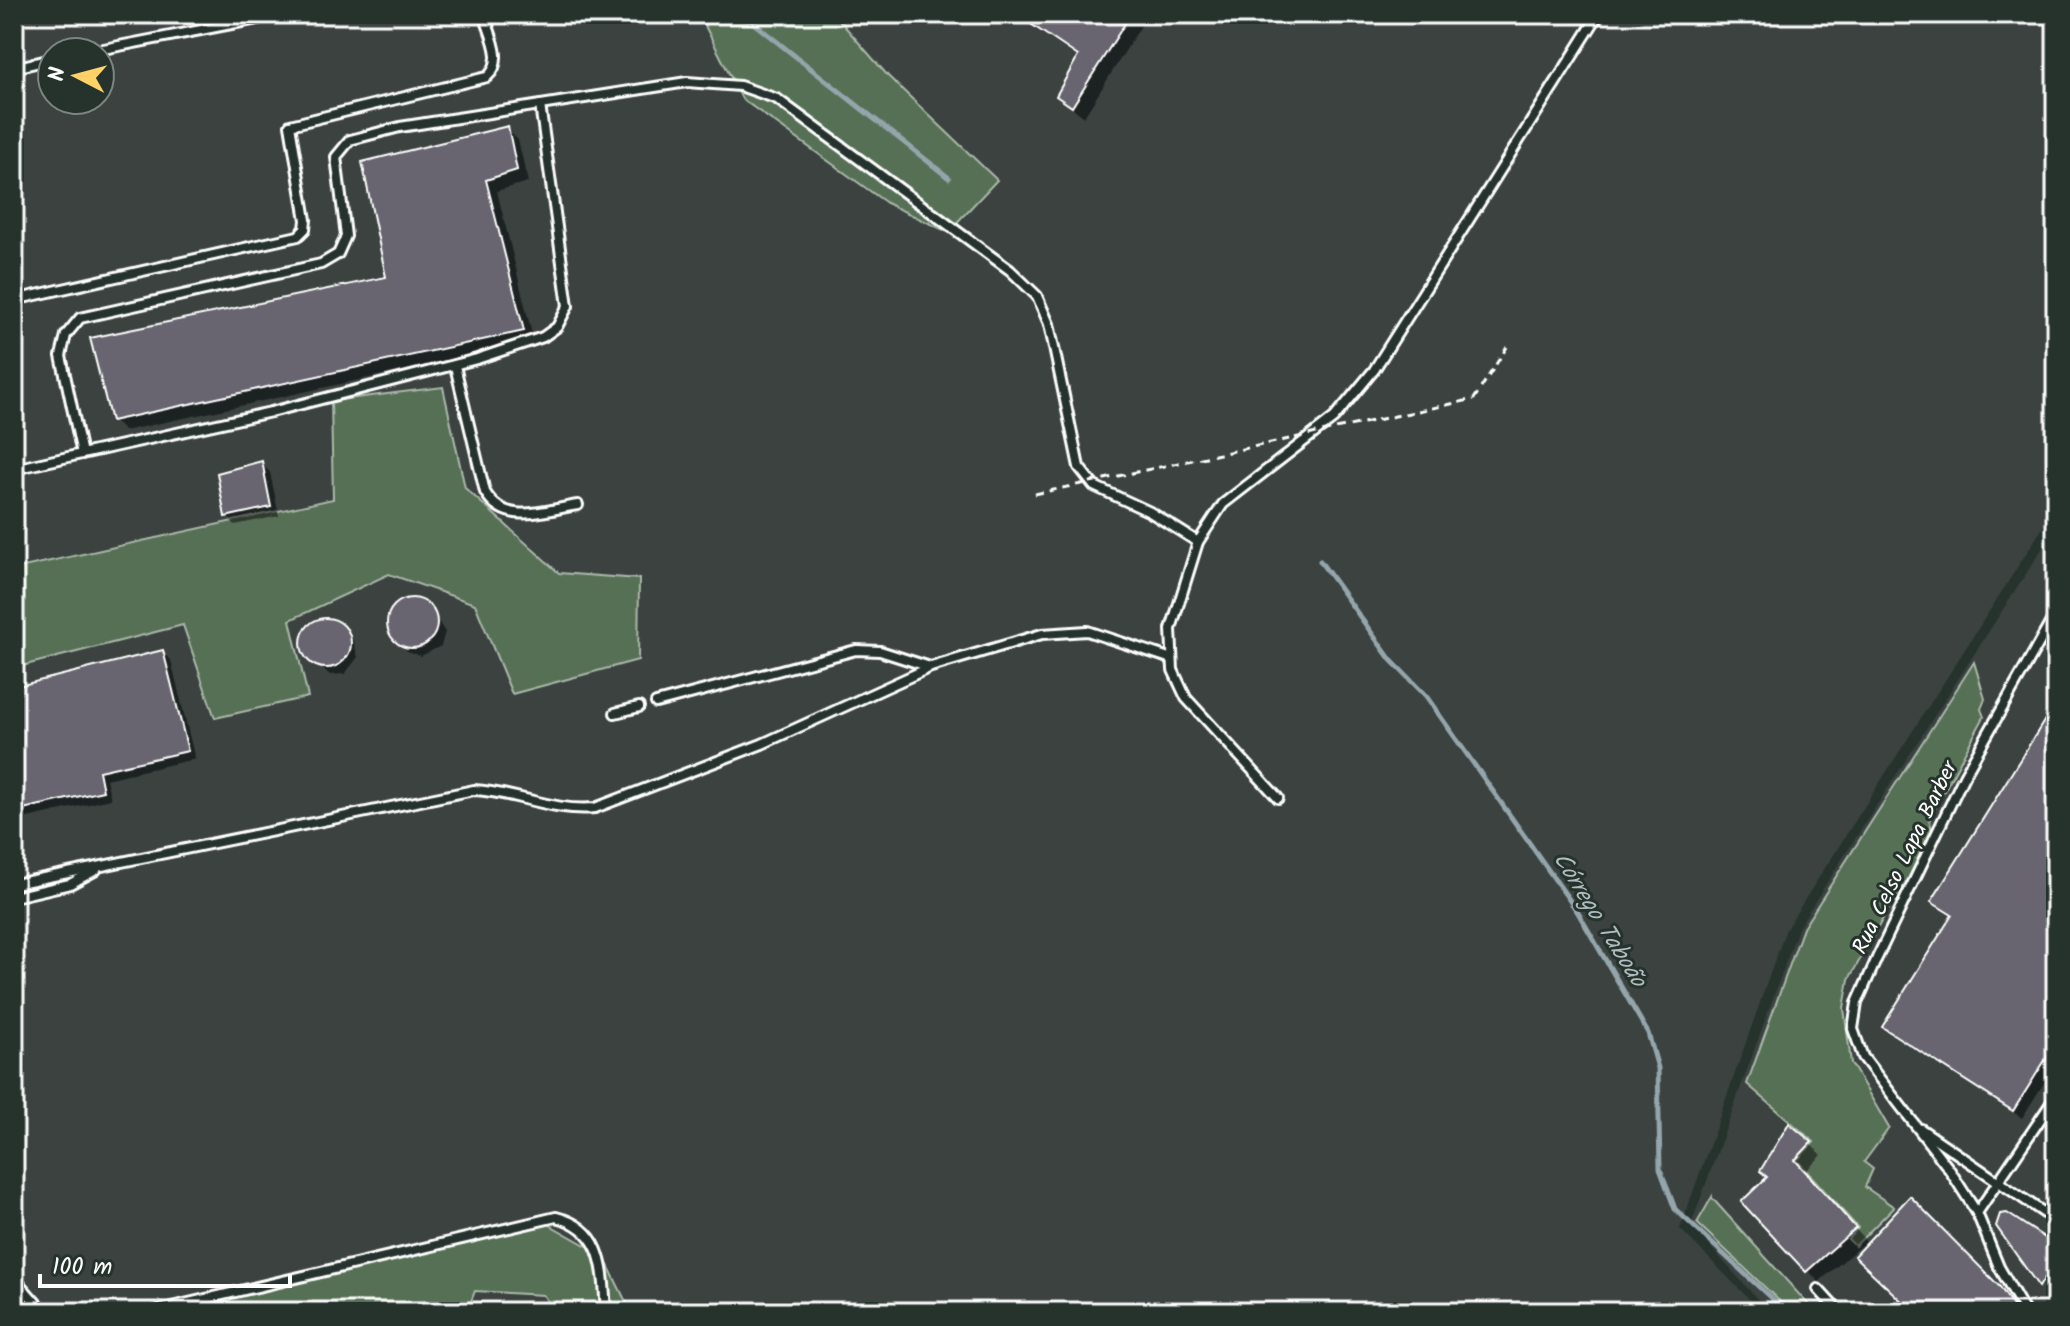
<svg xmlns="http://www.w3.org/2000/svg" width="2070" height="1326" viewBox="0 0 2070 1326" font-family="Kalam,sans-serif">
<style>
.built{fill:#3a4241;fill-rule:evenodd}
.green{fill:#577056;stroke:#abb8aa;stroke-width:2}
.shadow{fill:#0007}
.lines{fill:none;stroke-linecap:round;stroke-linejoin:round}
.stream{stroke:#95a5ac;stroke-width:5}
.building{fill:#686570;stroke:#fff;stroke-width:2}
.service-casing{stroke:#fff;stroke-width:14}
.service{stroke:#26332d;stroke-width:8}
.path-bridge{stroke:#fff;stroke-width:3;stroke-dasharray:8 6;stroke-linecap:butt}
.labels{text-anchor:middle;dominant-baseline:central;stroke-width:6;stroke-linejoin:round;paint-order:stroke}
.street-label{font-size:22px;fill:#fff;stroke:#26332d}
.water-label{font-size:24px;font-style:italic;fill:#b0bcc0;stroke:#26332d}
</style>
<rect width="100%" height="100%" fill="#26332d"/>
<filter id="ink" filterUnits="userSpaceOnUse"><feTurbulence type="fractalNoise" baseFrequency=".0125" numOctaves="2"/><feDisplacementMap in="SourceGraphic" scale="16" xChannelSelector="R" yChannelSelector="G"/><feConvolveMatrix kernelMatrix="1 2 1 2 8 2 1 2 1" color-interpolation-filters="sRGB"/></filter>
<g filter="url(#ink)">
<g class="built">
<path d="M14,14H2056V507L1786,929L1680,1229L1762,1312H14ZM52,52H100V100H52Z"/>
<path d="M2056,527V1312H1769L1691,1225L1799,926Z"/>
</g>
<g class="green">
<path d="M699,14H834L888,76L997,180L948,232L888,204L742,99Z"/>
<path d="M443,387L465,488L559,573L639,579L638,660L512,694L475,604L389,574L290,620L308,697L215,718L183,625L14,668V569L333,499L331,401Z"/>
<path d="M1974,662L1985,699L1981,709L1984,717L1930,817L1932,836L1913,877L1895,897L1849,979L1844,1008L1851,1063L1889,1128L1864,1162L1873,1169L1865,1187L1894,1207L1855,1246L1848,1239L1858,1228L1797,1160L1814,1142L1747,1084L1803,928Z"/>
<path d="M1712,1197V1198L1815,1312H1791L1697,1223Z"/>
<path d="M541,1220L603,1255L631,1312H555L543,1295L475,1291L467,1312H161Z"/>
</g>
<g class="shadow">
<path d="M1014,14H1137L1144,21L1084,117L1058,96L1079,58Z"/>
<path d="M507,129L518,140L528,182L497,191L534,342L124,431L113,420L389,279Z"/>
<path d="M261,464L270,472L279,516L235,525L227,516Z"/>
<path d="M409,601L430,609L445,632L441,646L421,656L407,651L390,629L396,607Z"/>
<path d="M331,621L352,637L358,657L345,674L330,675L308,657L305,634L316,623Z"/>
<path d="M162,652L171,660L195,759L106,779L111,799L14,821V689Z"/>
<path d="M2056,706V1064L2022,1118L1884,1027L1953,917L1934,901Z"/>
<path d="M1790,1126L1822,1155L1805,1172L1866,1241L1819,1282L1744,1202L1770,1178Z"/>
<path d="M1999,1225L2056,1247V1282L2049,1294Z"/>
</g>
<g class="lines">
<g class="stream">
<path d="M742,14L949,178"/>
<path d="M1320,561L1391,660L1426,696L1577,911L1648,1033L1658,1068L1660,1169L1675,1209L1786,1312"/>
</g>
</g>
<g class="building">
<path d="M1016,14H1131L1072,107L1056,96L1078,56Z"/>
<path d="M508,126L517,170L486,180L524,331L111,421L90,338L386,277L362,162Z"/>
<path d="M262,461L271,507L225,517L217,473Z"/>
<circle cx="412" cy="623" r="25"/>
<circle cx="326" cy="643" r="25"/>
<path d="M163,650L188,751L99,771L103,791L14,811V687Z"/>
<path d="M2056,702V1020L2047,1035L2056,1043L2013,1111L1882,1027L1952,915L1931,902Z"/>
<path d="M1789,1123L1812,1142L1795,1160L1856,1228L1806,1272L1741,1202L1767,1177L1760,1171Z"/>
<path d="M1910,1196L2000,1287L2017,1312H1913L1854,1256Z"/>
<path d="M2007,1213L2056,1245V1261L2039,1287L1996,1226L2000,1214Z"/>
</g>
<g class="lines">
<defs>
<g id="service">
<path d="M88,52L283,14"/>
<path d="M14,68L52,59"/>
<path d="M14,300L298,236L305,229L306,220L290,125L487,77C506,61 490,35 484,14"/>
<path d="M455,366L485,492C505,527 544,510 578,505"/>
<path d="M82,454L61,356L66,335L80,318L321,264L338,254L346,236L336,157L350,140L400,127L687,82L740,86L777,99L1010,270L1037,296L1049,324L1079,467L1094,486L1150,512L1198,542"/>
<path d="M14,469L271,412L477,359L543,337L557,327L568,306L540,105"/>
<path d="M656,703L856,650L880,651L930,667"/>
<path d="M615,713L639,707"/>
<path d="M1278,798L1186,698L1173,670L1171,629L1198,542L1223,504L1334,418L1374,370L1599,14"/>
<path d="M14,884L474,790C516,792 552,812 595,808L762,744L931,667L1042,634L1087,631L1172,659"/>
<path d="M14,897L70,884L96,870"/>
<path d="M1921,1129L2056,1221"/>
<path d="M1977,1213L2056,1096"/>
<path d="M14,1278L44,1312"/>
<path d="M1818,1289L1839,1312"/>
<path d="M150,1312L556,1217C605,1229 603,1271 606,1312"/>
<path d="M2025,1312L1999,1267L1977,1213L1949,1169L1863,1057L1853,1029L1857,1003L1877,958L1964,776L2056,613"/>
</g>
</defs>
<use href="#service" class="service-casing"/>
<use href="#service" class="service"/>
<path class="path-bridge" d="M1035,494L1474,399L1507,347"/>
</g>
</g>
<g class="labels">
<g class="street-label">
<text transform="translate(1906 858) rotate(-64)">Rua Celso Lapa Barber</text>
</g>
<g class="water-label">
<text transform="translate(1599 920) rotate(58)">Córrego Taboão</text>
</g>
</g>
<rect width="2070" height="1326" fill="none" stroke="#26332d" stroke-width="48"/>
<rect x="24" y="24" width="2022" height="1278" fill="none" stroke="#fff" stroke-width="3" filter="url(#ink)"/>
<g transform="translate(76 76) rotate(276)"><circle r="38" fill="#26332d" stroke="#7d8581" stroke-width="2"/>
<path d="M0-6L14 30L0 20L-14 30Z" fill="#ffd166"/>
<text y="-12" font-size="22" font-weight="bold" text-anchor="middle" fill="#ffffff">N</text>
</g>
<path d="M40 1274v12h250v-12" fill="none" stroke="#ffffff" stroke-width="4"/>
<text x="52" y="1274" font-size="24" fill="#ffffff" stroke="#26332d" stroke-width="6" paint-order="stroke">100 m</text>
</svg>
